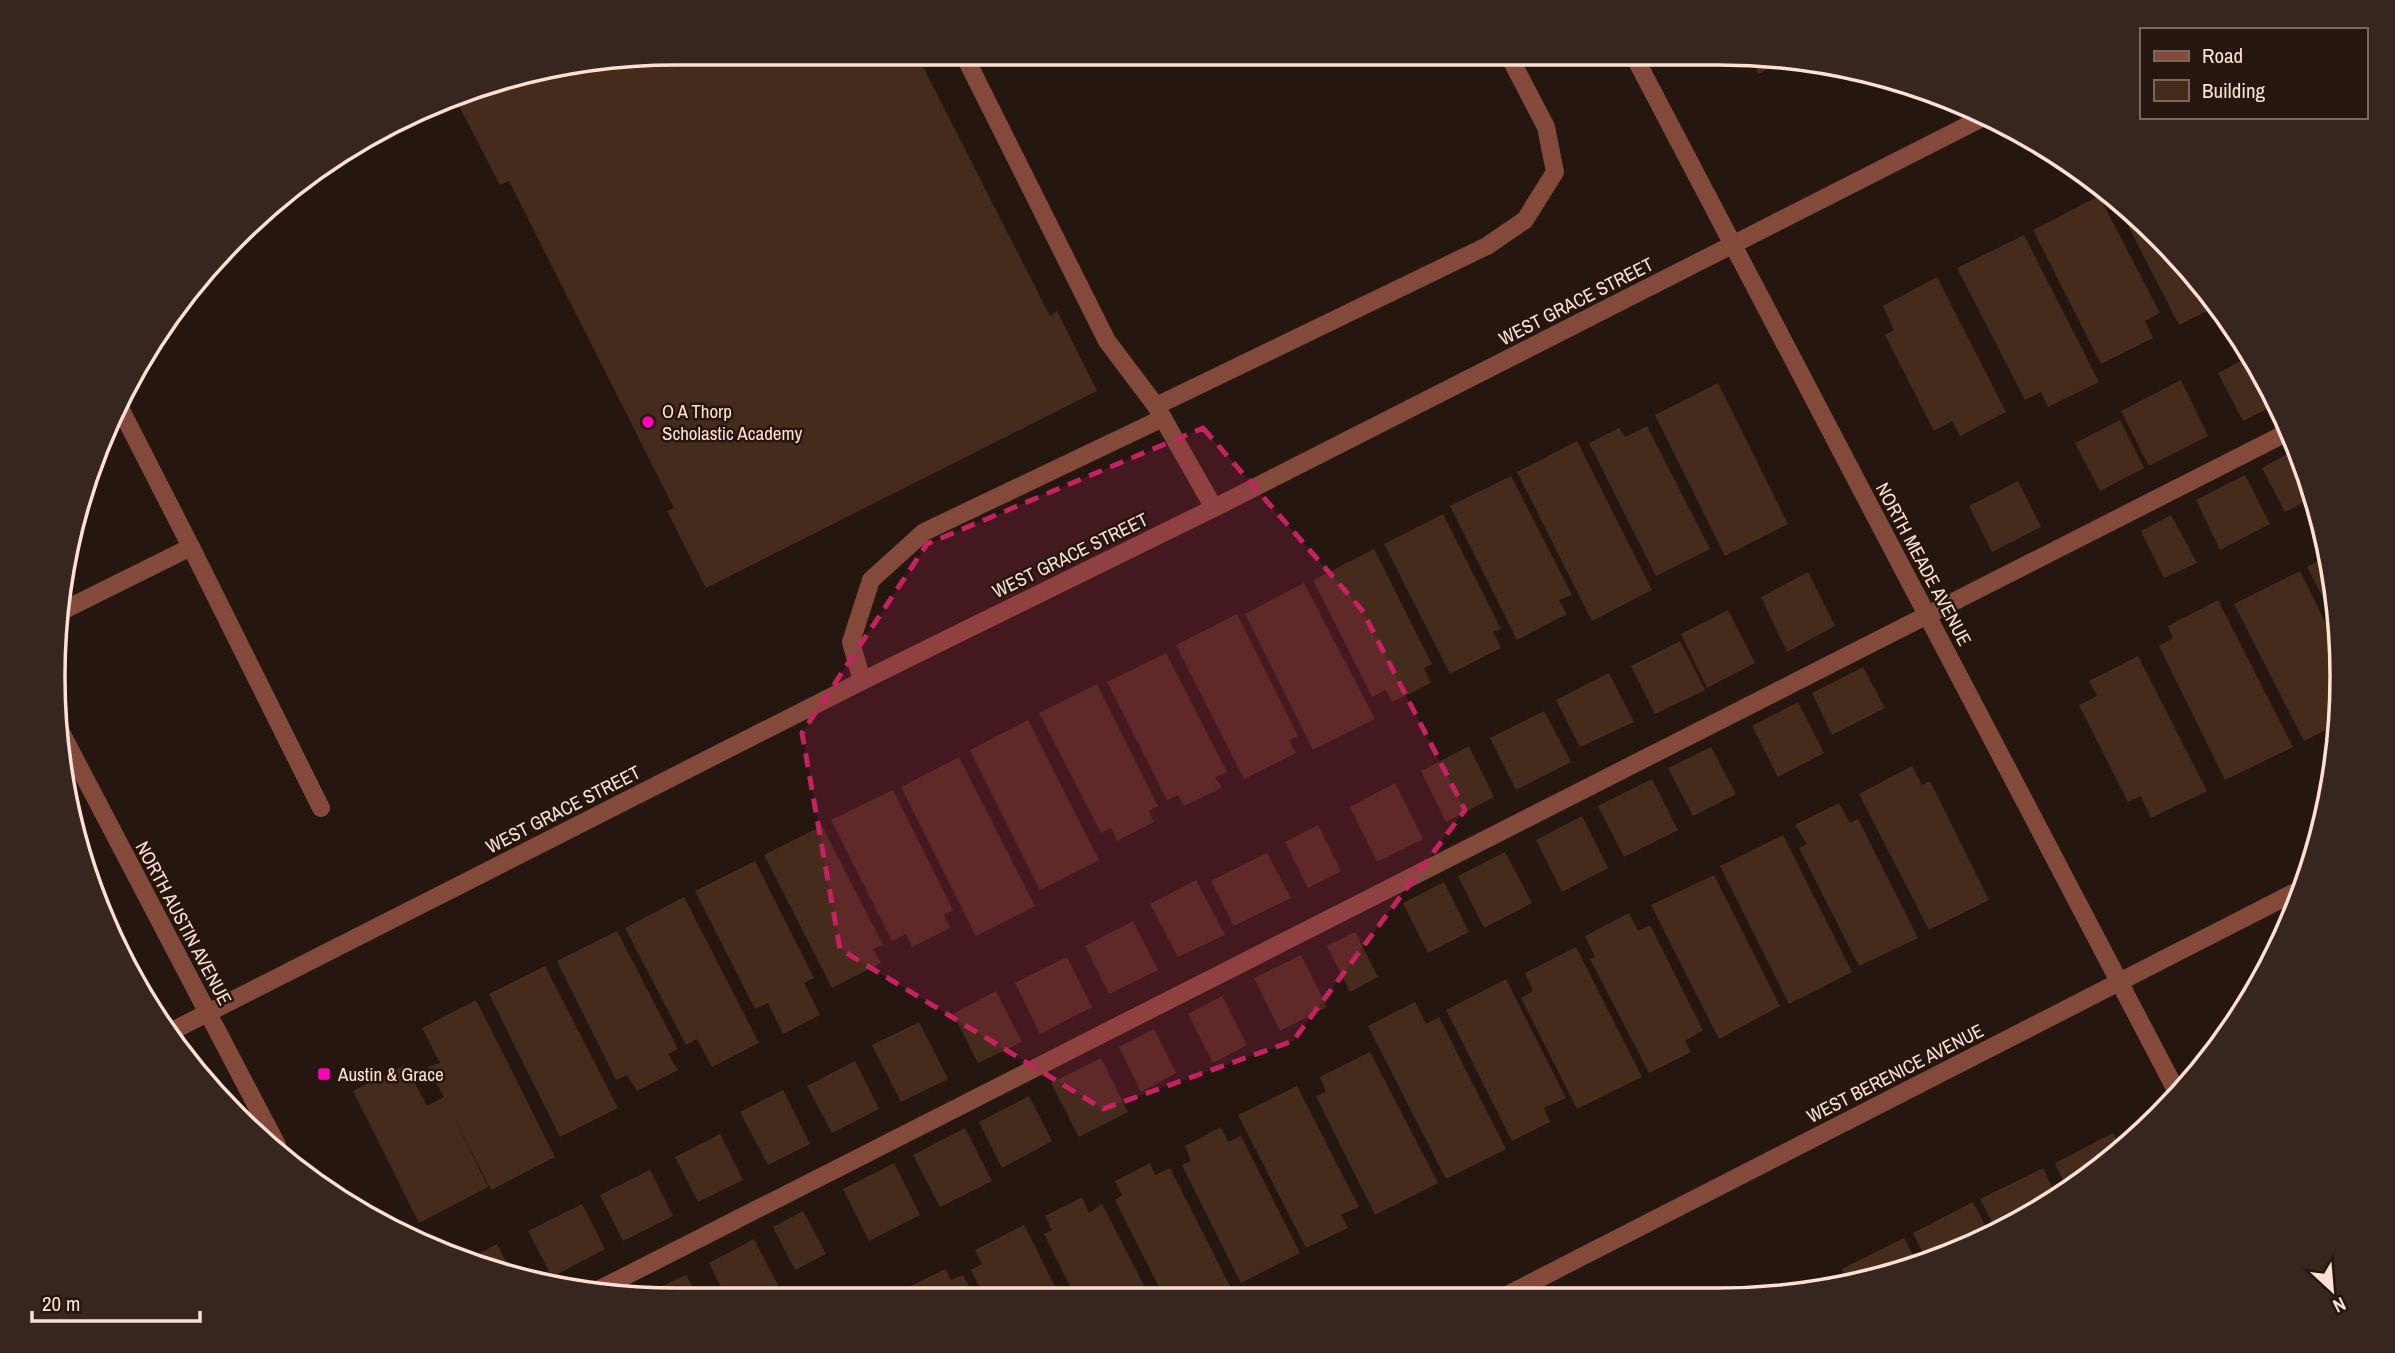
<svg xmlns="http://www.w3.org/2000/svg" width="2395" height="1353" viewBox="0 0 2395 1353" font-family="'Archivo Narrow',sans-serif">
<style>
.building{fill:#452b1b}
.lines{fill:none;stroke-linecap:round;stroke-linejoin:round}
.minor{stroke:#83493a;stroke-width:18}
.marked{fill:#c52261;fill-opacity:0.2;stroke:#c52261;stroke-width:5;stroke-dasharray:14 9;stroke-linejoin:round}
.poi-dot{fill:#fa03b9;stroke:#25160f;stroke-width:2.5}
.labels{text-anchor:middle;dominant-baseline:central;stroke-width:5;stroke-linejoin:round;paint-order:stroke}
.street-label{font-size:19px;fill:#fedfd3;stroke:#25160f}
.poi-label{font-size:19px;fill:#fedfd3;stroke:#25160f;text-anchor:start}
.rim{fill:none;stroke:#fedfd3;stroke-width:3.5}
</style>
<rect width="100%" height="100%" fill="#25160f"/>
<g class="building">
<path d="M676,52L916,53L1050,316L1057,311L1097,391L706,588L667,511L674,508L509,181L500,185L459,106L509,80Z"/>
<path d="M1748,54H1759L1787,59L1759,74Z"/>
<path d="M2099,196L2160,313L2145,321L2153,338L2101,364L2033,230Z"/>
<path d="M2131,208L2214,297L2219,305L2179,325L2122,214Z"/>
<path d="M2024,235L2099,382L2048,407L2041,392L2025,400L1957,268Z"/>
<path d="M1937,277L2006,412L1960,436L1952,421L1934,431L1885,335L1894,330L1883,306Z"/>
<path d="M2251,356L2279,403L2243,421L2218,373Z"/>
<path d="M2181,380L2208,436L2149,466L2121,411Z"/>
<path d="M1718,383L1788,524L1725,556L1655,415Z"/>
<path d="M2120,420L2144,468L2100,491L2075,443Z"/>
<path d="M1647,426L1710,549L1656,576L1589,443L1619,428L1625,437Z"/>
<path d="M1577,441L1652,590L1592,621L1517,472Z"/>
<path d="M2294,450L2314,497L2285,512L2262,468Z"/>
<path d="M2245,475L2270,524L2220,550L2196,500Z"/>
<path d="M1511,476L1572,595L1559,600L1567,614L1517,640L1450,506Z"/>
<path d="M2018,481L2041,527L1992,552L1969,506Z"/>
<path d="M1443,514L1501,629L1493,632L1501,648L1450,674L1384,544Z"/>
<path d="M2171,515L2197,563L2164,578L2141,531Z"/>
<path d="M1374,549L1432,664L1424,668L1431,683L1392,702L1386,690L1372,697L1313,580Z"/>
<path d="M2328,556L2340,630L2307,567Z"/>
<path d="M2300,571L2341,654L2338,724L2304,741L2234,604Z"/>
<path d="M1808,572L1835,626L1787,652L1761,597Z"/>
<path d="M1304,583L1375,719L1313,750L1245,614Z"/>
<path d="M2218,600L2293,747L2225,780L2159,646L2173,638L2168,626Z"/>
<path d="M1728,610L1755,663L1707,688L1681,634Z"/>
<path d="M1237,614L1298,736L1289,740L1296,753L1244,779L1176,645Z"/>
<path d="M1680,641L1705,690L1655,714L1631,666Z"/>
<path d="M1166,653L1227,772L1215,777L1222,788L1184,806L1178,795L1167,800L1107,682Z"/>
<path d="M2138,656L2207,791L2151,818L2141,796L2128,802L2079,705L2097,696L2089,681Z"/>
<path d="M1863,667L1885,708L1832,735L1812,693Z"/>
<path d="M1609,673L1634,722L1580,747L1556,700Z"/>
<path d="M1097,684L1158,806L1149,811L1154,822L1117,841L1111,828L1101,833L1039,713Z"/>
<path d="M1798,702L1824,753L1778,777L1752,726Z"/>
<path d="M1544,711L1571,762L1516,790L1490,738Z"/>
<path d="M1028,720L1099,860L1040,890L970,750Z"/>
<path d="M1469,746L1494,797L1446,822L1421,771Z"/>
<path d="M1711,747L1736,794L1693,816L1668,768Z"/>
<path d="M959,757L1035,906L976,936L901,787Z"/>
<path d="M1912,766L1922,785L1930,781L1989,900L1929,930L1859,794Z"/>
<path d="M1652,779L1678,830L1624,857L1598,806Z"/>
<path d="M1395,783L1423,839L1377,862L1350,807Z"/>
<path d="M893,790L953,910L944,915L950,928L912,947L906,934L892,941L831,820Z"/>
<path d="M1839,803L1850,823L1858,819L1918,938L1859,966L1799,848L1807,844L1795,825Z"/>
<path d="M1582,816L1608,868L1562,892L1536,840Z"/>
<path d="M1318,825L1341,871L1308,888L1285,842Z"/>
<path d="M822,826L883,945L873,949L881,963L832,988L764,855Z"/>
<path d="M1783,835L1852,972L1789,1004L1720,866Z"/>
<path d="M1505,852L1532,903L1484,928L1458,876Z"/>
<path d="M1267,853L1291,898L1234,926L1211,881Z"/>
<path d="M755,861L814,978L804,983L820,1015L783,1034L768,1003L755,1009L695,891Z"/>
<path d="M1714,875L1780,1006L1719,1039L1651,905Z"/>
<path d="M1196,880L1225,935L1178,957L1150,904Z"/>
<path d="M1444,882L1469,932L1428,953L1403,903Z"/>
<path d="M684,897L759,1043L712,1067L697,1039L686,1045L625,928Z"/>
<path d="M1629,913L1638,931L1650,925L1703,1030L1685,1041L1691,1052L1649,1073L1590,959L1595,957L1585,936Z"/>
<path d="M1133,921L1158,970L1109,994L1085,946Z"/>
<path d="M617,931L678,1049L668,1054L678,1070L637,1091L627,1075L616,1080L557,961Z"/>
<path d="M1355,932L1378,977L1350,992L1327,946Z"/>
<path d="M1576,947L1642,1077L1577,1109L1521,998L1533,991L1525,973Z"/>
<path d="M1301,955L1327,1007L1280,1031L1254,978Z"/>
<path d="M1067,957L1092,1007L1040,1034L1015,983Z"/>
<path d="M545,966L618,1108L560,1137L489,994Z"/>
<path d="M1506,979L1566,1098L1544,1108L1550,1122L1512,1141L1446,1010Z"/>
<path d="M996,991L1022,1042L978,1063L953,1014Z"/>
<path d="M1222,996L1247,1045L1213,1063L1188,1014Z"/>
<path d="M476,1000L555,1157L491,1190L453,1115L488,1187L419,1223L353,1091L405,1065L427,1106L444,1097L428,1067L440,1063L422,1028Z"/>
<path d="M1415,1002L1426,1024L1439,1017L1506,1149L1446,1179L1368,1026Z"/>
<path d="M919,1022L948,1079L901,1102L872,1045Z"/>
<path d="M1154,1029L1176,1073L1141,1092L1119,1047Z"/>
<path d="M1370,1052L1438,1183L1375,1215L1316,1096L1326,1092L1320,1077Z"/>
<path d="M1101,1058L1128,1112L1079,1137L1051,1083Z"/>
<path d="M855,1061L879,1109L832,1133L807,1086Z"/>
<path d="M1297,1086L1359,1207L1341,1215L1348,1228L1306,1248L1238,1115Z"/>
<path d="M783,1090L810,1144L768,1165L740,1112Z"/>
<path d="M1029,1096L1052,1141L1002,1168L979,1122Z"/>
<path d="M1221,1127L1228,1142L1241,1136L1300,1253L1241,1283L1182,1165L1191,1161L1185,1146Z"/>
<path d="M965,1128L992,1181L940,1207L913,1155Z"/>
<path d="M2113,1133L2121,1149L2069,1192L2055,1163Z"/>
<path d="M720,1134L743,1180L698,1202L675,1157Z"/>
<path d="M894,1163L920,1215L869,1241L843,1189Z"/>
<path d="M1150,1163L1155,1175L1170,1168L1231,1288L1214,1297H1164L1115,1200L1122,1195L1115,1181Z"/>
<path d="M2043,1168L2058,1199L1996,1230L1980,1199Z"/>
<path d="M650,1170L673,1216L623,1241L600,1195Z"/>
<path d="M1082,1197L1089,1213L1102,1204L1150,1297L1076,1298L1044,1234L1052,1230L1045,1216Z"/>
<path d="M1973,1202L1989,1233L1928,1263L1913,1233Z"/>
<path d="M582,1204L605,1249L552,1277L528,1231Z"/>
<path d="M803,1211L826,1254L795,1270L773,1227Z"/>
<path d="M1024,1225L1061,1298H985L971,1270L982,1264L975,1250Z"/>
<path d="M1904,1238L1919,1267L1849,1284L1842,1269Z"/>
<path d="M754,1239L779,1287L756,1299H727L709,1263Z"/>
<path d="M497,1244L513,1275L476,1268L463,1262Z"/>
<path d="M945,1269L951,1280L963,1275L975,1298H914L909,1287Z"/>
<path d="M686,1275L698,1299H648L645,1294Z"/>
<path d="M1823,1278L1829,1288L1790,1295Z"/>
<path d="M884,1288L889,1298H863Z"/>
</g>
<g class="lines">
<g class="minor">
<path d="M963,53L1107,341L1156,406L1214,508"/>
<path d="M1633,54L2178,1094"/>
<path d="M1156,406L1487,246L1525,220L1555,172L1546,127L1508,54"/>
<path d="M121,410L191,547"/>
<path d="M64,610L191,547L321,808"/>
<path d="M862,681L851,642L871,580L924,532L1163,418"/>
<path d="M54,719L277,1145"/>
<path d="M172,1031L862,681L1214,508L1986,116"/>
<path d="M596,1291L2290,431"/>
<path d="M1505,1296L2305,887"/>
</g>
</g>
<path class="marked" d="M1203,428L1362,610L1465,810L1293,1041L1103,1109L840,949L802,733L927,544Z"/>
<g class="poi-dot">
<circle cx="648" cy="422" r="7"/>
<rect x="317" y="1067" width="14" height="14" rx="3.5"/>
</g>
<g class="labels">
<g class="street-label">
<text transform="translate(1576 301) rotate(-27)">WEST GRACE STREET</text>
<text transform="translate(1070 555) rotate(-26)">WEST GRACE STREET</text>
<text transform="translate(1924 564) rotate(62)">NORTH MEADE AVENUE</text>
<text transform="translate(563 809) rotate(-27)">WEST GRACE STREET</text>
<text transform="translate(184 923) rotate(62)">NORTH AUSTIN AVENUE</text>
<text transform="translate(1895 1073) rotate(-27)">WEST BERENICE AVENUE</text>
</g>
<g class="poi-label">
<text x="662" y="411">O A Thorp<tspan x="662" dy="22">Scholastic Academy</tspan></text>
<text x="338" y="1074">Austin &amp; Grace</text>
</g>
</g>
<path d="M0 0H2395V1353H0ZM676 65H1719A611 611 0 0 1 2330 676V677A611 611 0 0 1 1719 1288H676A611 611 0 0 1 65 677V676A611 611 0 0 1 676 65Z" fill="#36261f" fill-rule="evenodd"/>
<path class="rim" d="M676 65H1719A611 611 0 0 1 2330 676V677A611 611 0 0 1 1719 1288H676A611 611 0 0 1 65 677V676A611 611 0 0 1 676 65Z"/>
<rect x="2140" y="28" width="228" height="91" fill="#25160f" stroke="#7c665d" stroke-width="2"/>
<rect x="2154" y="51" width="35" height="10" fill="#83493a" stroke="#7c665d" stroke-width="2"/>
<text x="2202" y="63" font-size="21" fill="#fedfd3">Road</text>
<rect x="2154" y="80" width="35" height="21" fill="#452b1b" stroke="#7c665d" stroke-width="2"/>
<text x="2202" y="98" font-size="21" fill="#fedfd3">Building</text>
<g transform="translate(2332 1290) rotate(154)" stroke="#25160f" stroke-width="5" paint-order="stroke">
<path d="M0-5L12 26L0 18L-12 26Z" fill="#fedfd3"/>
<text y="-10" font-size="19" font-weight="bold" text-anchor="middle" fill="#fedfd3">N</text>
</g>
<path d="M32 1311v10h168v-10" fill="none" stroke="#fedfd3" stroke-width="3.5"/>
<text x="42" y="1311" font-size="21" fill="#fedfd3" stroke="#25160f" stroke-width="5" paint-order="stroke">20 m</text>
</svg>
